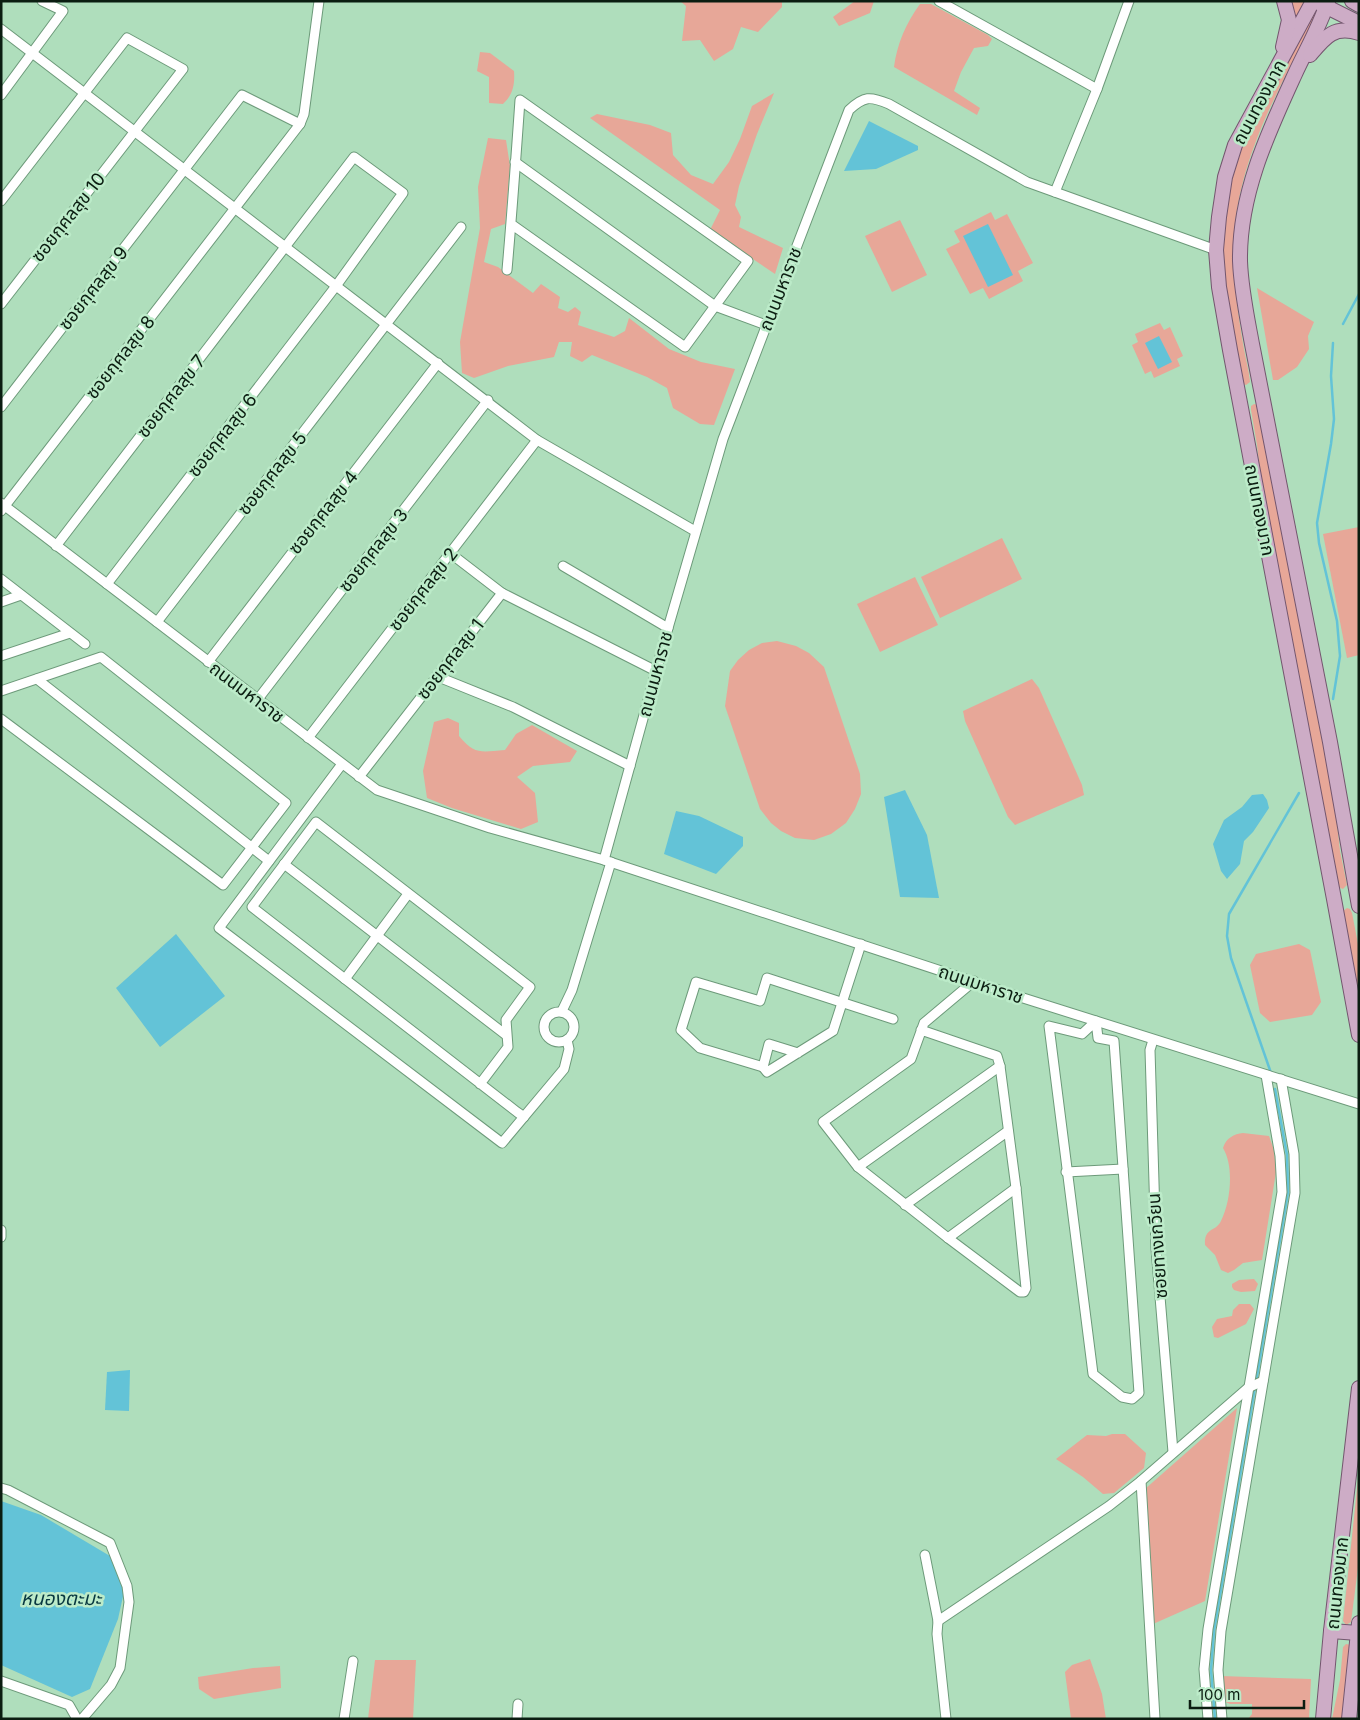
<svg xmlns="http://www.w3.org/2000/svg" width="1360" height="1720" viewBox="0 0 1360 1720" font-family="Inter,'Noto Sans Thai',sans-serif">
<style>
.green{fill:#e7a798}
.water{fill:#63c3d7}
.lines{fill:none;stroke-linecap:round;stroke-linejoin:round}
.stream{stroke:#63c3d7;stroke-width:2.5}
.minor-casing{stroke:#6d9a7a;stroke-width:11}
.primary-casing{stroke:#73566e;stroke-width:16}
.minor{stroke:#fff;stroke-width:9}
.primary{stroke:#cdacc6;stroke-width:14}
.labels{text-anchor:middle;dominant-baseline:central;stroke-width:5;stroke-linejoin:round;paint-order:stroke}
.street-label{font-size:18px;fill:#0b1d11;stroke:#bcebc9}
.water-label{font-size:19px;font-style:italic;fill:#073740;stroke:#bcebc9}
</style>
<rect width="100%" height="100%" fill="#afdebc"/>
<g class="green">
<path d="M680,1H782V7L758,32L741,27L733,49L714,61L700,40L682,41L686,6Z"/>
<path d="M855,1H874L870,13L839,26L833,17Z"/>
<path d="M1290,1H1304L1294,22V10Z"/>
<path d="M920,4H931L988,35L992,39L988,46L974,48L961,72L954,91L980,108L977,115L894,67C897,44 906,23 920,4Z"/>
<path d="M1315,13L1317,16C1280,85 1238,159 1234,239C1232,272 1238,315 1244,349C1246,360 1249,371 1250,382L1246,385L1243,384L1226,297L1222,253L1225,214L1231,180L1242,145Z"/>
<path d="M480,52L490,53L514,71C515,84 513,95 503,104L489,103V77L477,71Z"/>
<path d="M774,93L757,134L739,186L735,205L741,217L739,227L783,248L775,274L710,230L720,210L590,118L597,114L650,125L671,133L673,155L691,175L713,184L729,162L740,139L752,106Z"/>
<path d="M488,138L506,140L510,166L505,224L491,229L484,262L498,267L533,293L541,284L560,297L558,308L568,312L575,307L581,312L578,325L614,337L625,331L629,318L669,349L701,362L735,369L714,425L700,424L673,408L667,388L647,377L592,355L582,362L570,356L572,342H559L554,357L508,366L474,378L462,373L460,342L480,228L478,187Z"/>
<path d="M991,212L995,220L1007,214L1033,263L1018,271L1023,281L989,299L983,288L970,294L946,249L960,242L954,231Z"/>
<path d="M900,220L927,275L892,292L865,236Z"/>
<path d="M1257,288L1314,322L1308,336L1309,349L1297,367L1278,380H1273Z"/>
<path d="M1160,323L1164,330L1170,327L1183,356L1177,359L1180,366L1154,378L1151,371L1145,374L1132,345L1138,342L1135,334Z"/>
<path d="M1254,404L1258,405L1334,797L1340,851L1347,885L1343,889L1338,887L1263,498L1257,445L1251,410V406Z"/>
<path d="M1359,527V655L1347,658L1323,534Z"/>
<path d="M1002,538L1022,579L940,618L921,577Z"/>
<path d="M915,577L938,625L880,652L857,604Z"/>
<path d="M777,641L796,646L809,653L824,667L860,774L861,794L855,809L846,823L831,834L814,840L795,838L781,831L771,823L760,809L725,706L730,671L738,660L749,650L762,643Z"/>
<path d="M1032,679L1039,688L1082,785L1084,795L1015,825L1008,817L965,721L963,711Z"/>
<path d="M448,718L459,723V736C475,755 481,752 505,750L516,734L532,725L577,751L570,762L533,766L517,777L535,793L538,822L521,829L452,808L427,798L423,771L434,722Z"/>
<path d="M1347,908L1350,909L1352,913L1359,949V993L1343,915V911Z"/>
<path d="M1299,944L1310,950L1321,1002L1312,1015L1270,1022L1260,1013L1250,965L1256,954Z"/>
<path d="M1243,1133L1269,1136L1274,1150L1276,1172L1262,1260L1243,1263L1234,1270L1228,1273L1221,1270L1215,1255L1205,1245C1204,1227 1216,1232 1221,1221C1231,1201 1234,1166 1223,1148C1226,1138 1234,1134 1243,1133Z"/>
<path d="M1254,1279L1258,1284L1255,1291L1241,1292L1234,1290L1232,1287V1284L1239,1280Z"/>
<path d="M1239,1304H1250L1254,1309L1246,1324L1218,1338L1214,1337L1212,1327L1217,1319L1232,1316L1233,1310Z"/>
<path d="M1237,1408L1205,1601L1153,1624L1145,1489Z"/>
<path d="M1112,1434H1125L1146,1453L1144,1468L1114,1493L1103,1494L1083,1477L1056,1459L1087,1435L1106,1436Z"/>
<path d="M1359,1470V1560L1351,1622L1346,1625L1343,1621Z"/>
<path d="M1346,1644L1351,1645L1344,1719H1332L1340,1680L1343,1647Z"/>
<path d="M1090,1659L1102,1694L1106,1719H1071L1065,1672L1072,1665Z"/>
<path d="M375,1660H416L413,1719H368Z"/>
<path d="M280,1666L281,1688L214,1699L199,1689L198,1677L253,1668Z"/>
<path d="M1221,1676L1311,1679L1309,1719H1248L1252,1714V1704H1230L1223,1701Z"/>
</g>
<g class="water">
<path d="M869,121L918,146V150L876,169L844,171Z"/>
<path d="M988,224L1013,275L988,287L963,236Z"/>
<path d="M1159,336L1172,362L1158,369L1145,343Z"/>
<path d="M905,790L927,835L939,898L900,897L884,797Z"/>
<path d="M1263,794L1267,800L1269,808L1253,832L1244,841L1240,864L1227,879L1221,871L1213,844L1224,820L1242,807L1252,795Z"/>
<path d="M676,811L699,816L743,837V846L716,874L664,854Z"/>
<path d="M176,934L225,996L160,1047L116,988Z"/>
<path d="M130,1370L129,1411L105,1410L107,1372Z"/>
<path d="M1,1501L41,1515L110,1556L124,1592L118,1619L90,1689L72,1697L1,1665Z"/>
</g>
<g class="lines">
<g class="stream">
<path d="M1343,324L1359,294"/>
<path d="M1333,699L1340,656L1337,621L1319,543L1317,523L1331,444L1334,419L1331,376L1333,343"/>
<path d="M1271,1073L1231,958L1227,936L1229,914L1299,793"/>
<path d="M1256,1382L1288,1192L1287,1155L1275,1089"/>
<path d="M1215,1719L1211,1670L1214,1631L1255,1387"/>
</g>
<defs>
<g id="minor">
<path d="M939,1L1097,89"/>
<path d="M1,29L537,440L695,531"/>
<path d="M1,95L63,11L42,1"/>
<path d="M515,162L715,306L766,325"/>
<path d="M1055,192L1097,89L1129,1"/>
<path d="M1,201L127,38L183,69L1,304"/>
<path d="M507,270C512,213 516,157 520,100L748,261L685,347L511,224"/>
<path d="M1,407L242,95L300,124"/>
<path d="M1,503L377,790L490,828L604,860L1020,997L1359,1104"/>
<path d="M1,511L300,124L304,114L319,1"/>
<path d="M56,546L354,157L403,193L336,286L107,584"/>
<path d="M563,566L668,628"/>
<path d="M1,579L85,644"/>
<path d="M502,593L656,671"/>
<path d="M1,602L21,595"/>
<path d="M157,622L461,227"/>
<path d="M1,656L70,633"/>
<path d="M208,662L438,363"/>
<path d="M436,676L513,707L630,766"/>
<path d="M37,679L269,861"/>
<path d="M1,691L101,657L286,803L223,885L1,719"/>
<path d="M258,699L488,400"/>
<path d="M308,738L537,440"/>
<path d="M342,764L219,928L502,1143L564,1069L569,1049L567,1040"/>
<path d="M359,777L502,593L450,553"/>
<path d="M604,860L668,628L723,439L849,110C864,96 870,96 889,104L1027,182L1216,250"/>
<path d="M284,864L506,1035"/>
<path d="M345,979L408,894"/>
<path d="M562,1011L572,990L611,862"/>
<circle cx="559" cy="1027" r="15"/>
<path d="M1096,1021L1098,1038L1114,1041L1139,1393L1132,1399L1122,1397L1093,1374L1049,1026L1082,1034Z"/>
<path d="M921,1030L997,1056L1000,1066L1016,1188L1026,1288L1024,1292H1020L948,1238L858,1167L823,1122L911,1059L924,1023L974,981"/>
<path d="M1153,1040L1150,1050L1156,1249L1173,1452"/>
<path d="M798,1053L769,1044L763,1067L767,1072L833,1031L861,944"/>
<path d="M763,1067L700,1048L681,1030L696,982L760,1001L767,978L893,1019"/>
<path d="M480,1084L508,1047L506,1020L530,987L316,822L252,907L517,1112L524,1117"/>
<path d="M858,1167L1000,1066"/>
<path d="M1066,1172L1123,1169"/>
<path d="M905,1205L1008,1131"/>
<path d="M1,1230V1237"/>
<path d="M948,1238L1016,1188"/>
<path d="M1141,1481L1155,1719"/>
<path d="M1,1488L8,1490L110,1543L127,1586L129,1602L120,1668L111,1685L82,1719"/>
<path d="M925,1555L938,1621L937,1634L946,1719"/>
<path d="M938,1621L1109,1506L1141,1481L1248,1388L1263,1381"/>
<path d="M1,1681L69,1705L77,1719"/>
<path d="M344,1719L353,1661"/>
<path d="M517,1719L518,1704"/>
<path d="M1208,1719L1204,1669L1208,1629L1282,1192L1280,1156L1266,1075"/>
<path d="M1222,1719L1218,1670L1221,1631L1295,1193L1294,1154L1281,1079"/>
</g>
<g id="primary">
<path d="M1313,1L1235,145L1225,177L1219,217L1216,250L1219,287L1230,350L1334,899L1359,1035"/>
<path d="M1328,1C1320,26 1306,50 1295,74C1268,133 1239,194 1240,261C1241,289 1247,317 1252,344L1330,742L1359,906"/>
<path d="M1352,1L1359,5"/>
<path d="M1319,3L1359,23"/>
<path d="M1283,47L1289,20L1284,1"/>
<path d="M1310,55C1325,37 1334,25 1359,33"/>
<path d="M1331,1631L1358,1633"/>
<path d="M1323,1719L1331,1631L1359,1388"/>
<path d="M1349,1719L1359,1623"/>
</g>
</defs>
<use href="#minor" class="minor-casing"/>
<use href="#primary" class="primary-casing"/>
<use href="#minor" class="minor"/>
<use href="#primary" class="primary"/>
</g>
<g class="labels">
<g class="street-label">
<text transform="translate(1259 102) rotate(-62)">ถนนทองมาก</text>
<text transform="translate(68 217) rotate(-52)">ซอยกุศลสุข 10</text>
<text transform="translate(93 288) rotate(-52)">ซอยกุศลสุข 9</text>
<text transform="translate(780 289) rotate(-69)">ถนนมหาราช</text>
<text transform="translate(120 357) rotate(-52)">ซอยกุศลสุข 8</text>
<text transform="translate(171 396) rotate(-52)">ซอยกุศลสุข 7</text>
<text transform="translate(222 435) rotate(-52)">ซอยกุศลสุข 6</text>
<text transform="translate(272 473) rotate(-52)">ซอยกุศลสุข 5</text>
<text transform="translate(1260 510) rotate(79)">ถนนทองมาก</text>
<text transform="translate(323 512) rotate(-52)">ซอยกุศลสุข 4</text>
<text transform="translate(373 550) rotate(-52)">ซอยกุศลสุข 3</text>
<text transform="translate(423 589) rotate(-52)">ซอยกุศลสุข 2</text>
<text transform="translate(450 659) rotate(-52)">ซอยกุศลสุข 1</text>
<text transform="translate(655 674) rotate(-75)">ถนนมหาราช</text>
<text transform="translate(247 692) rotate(37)">ถนนมหาราช</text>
<text transform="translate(981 984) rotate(18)">ถนนมหาราช</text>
<text transform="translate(1157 1246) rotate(-94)">ซอยทางเกวียน</text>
<text transform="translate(1337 1583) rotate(-84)">ถนนทองมาก</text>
</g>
<g class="water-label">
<text x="61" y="1598">หนองตะมะ</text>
</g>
</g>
<rect width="1360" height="1720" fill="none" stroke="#0b1d11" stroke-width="5"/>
<path d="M1190 1700v8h114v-8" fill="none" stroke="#0b1d11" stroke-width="2.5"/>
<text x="1198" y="1700" font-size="15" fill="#0b1d11" stroke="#bcebc9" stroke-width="4" paint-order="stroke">100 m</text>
</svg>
